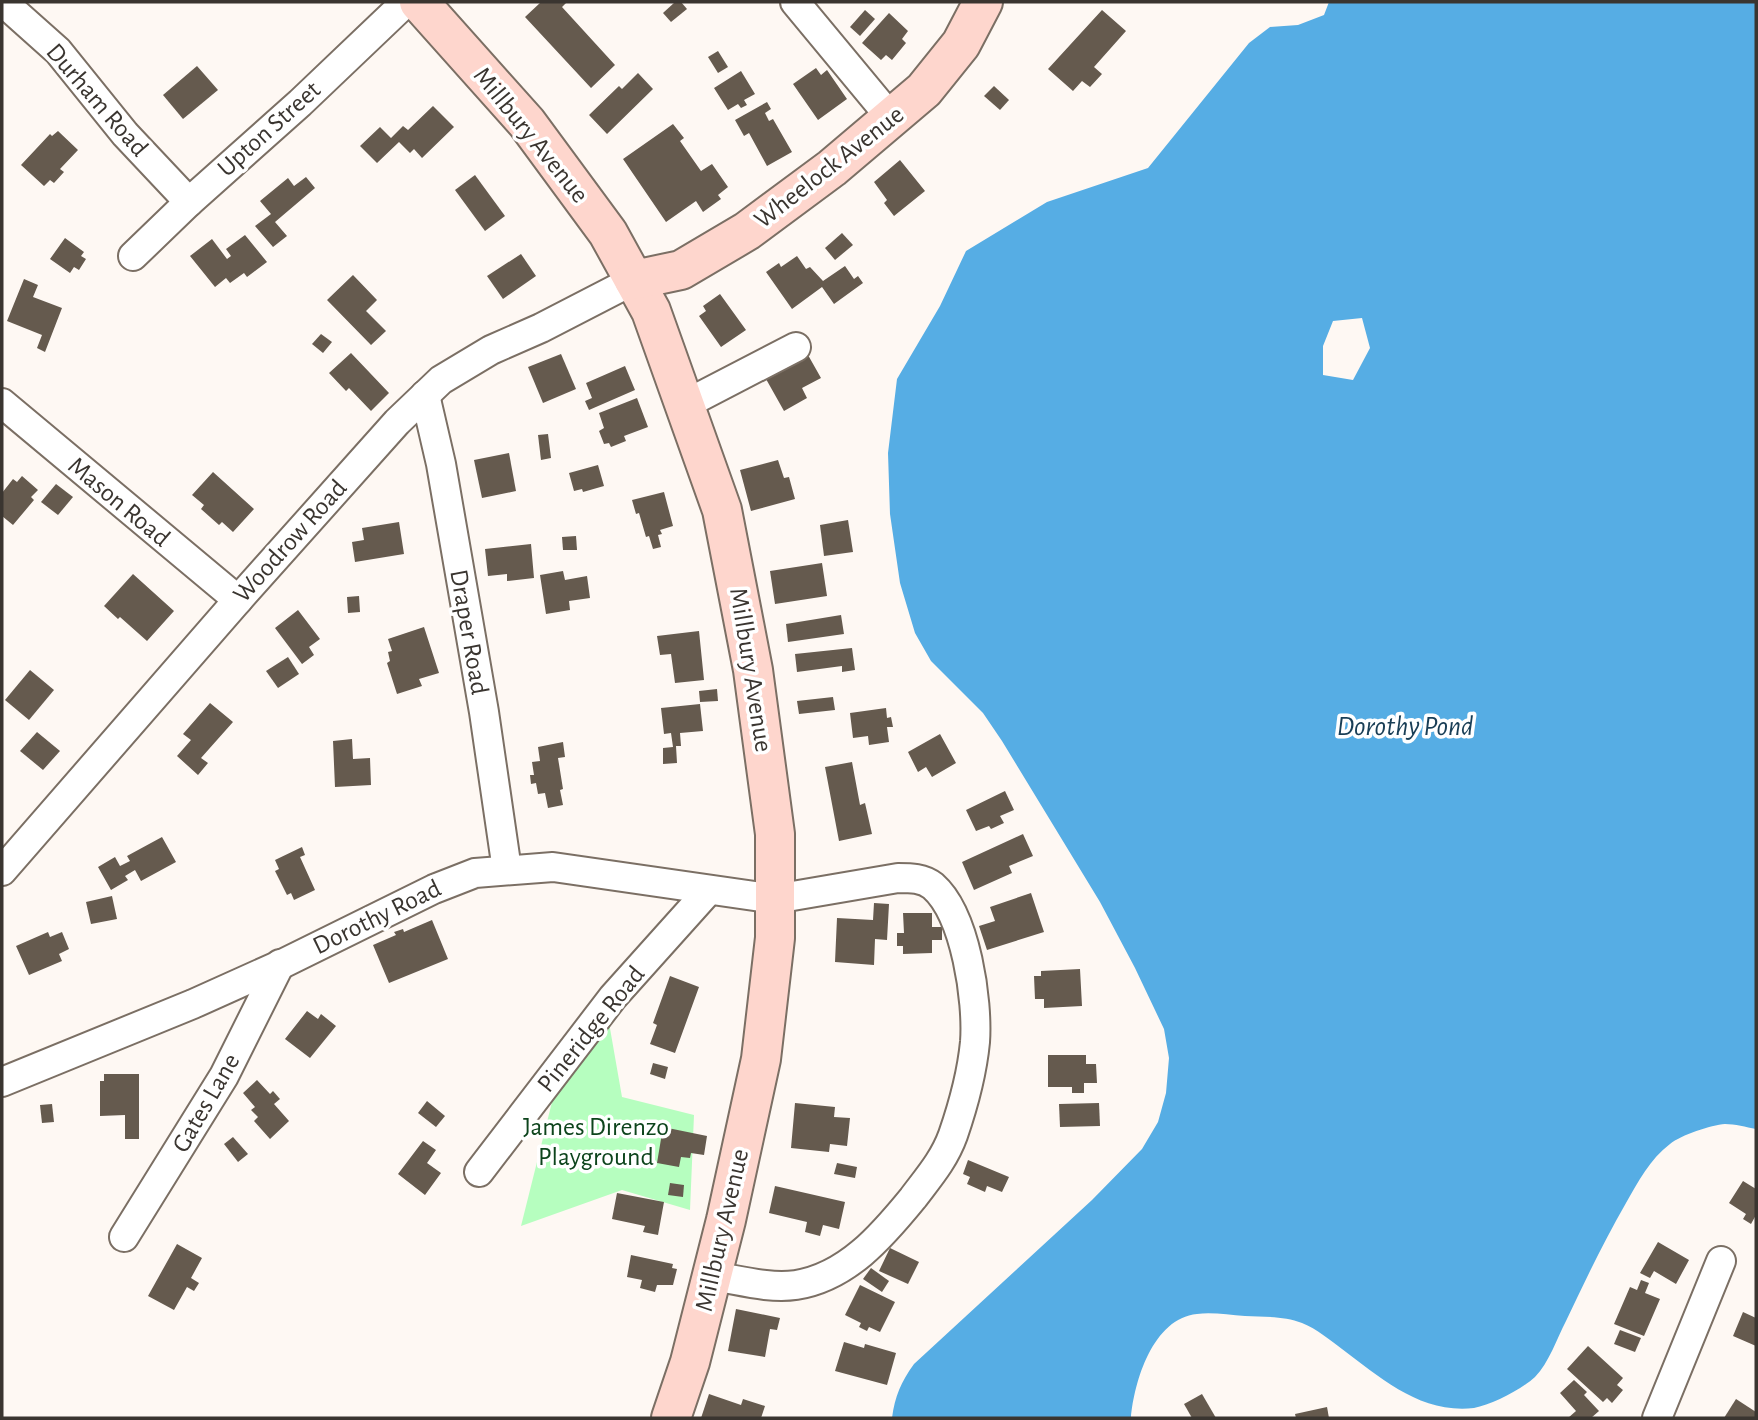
<svg xmlns="http://www.w3.org/2000/svg" width="1758" height="1420" viewBox="0 0 1758 1420" font-family="'Alegreya Sans',sans-serif">
<style>
.green{fill:#b6febf}
.water{fill:#56ade4;fill-rule:evenodd}
.building{fill:#655a4e}
.lines{fill:none;stroke-linecap:round;stroke-linejoin:round}
.street-casing{stroke:#7b6f64;stroke-width:32}
.secondary-casing{stroke:#7b6f64;stroke-width:42}
.street{stroke:#fff;stroke-width:28}
.secondary{stroke:#fed6cd;stroke-width:38}
.labels{text-anchor:middle;dominant-baseline:central;stroke-width:7;stroke-linejoin:round;paint-order:stroke}
.street-label{font-size:26px;fill:#3a3530;stroke:#fff}
.park-label{font-size:26px;fill:#0d441c;stroke:#fff}
.water-label{font-size:28px;font-style:italic;fill:#193e56;stroke:#fff}
</style>
<rect width="100%" height="100%" fill="#fef8f3"/>
<path class="green" d="M608,1017L622,1097L694,1115L690,1210L622,1190L521,1226L553,1098Z"/>
<path class="water" d="M1329,2H1756V1129C1746,1127 1735,1124 1725,1124C1711,1125 1681,1135 1670,1144C1650,1159 1638,1182 1626,1203C1604,1241 1585,1281 1566,1321C1557,1338 1549,1363 1535,1377C1522,1389 1492,1405 1474,1408C1421,1414 1382,1379 1342,1349C1330,1340 1317,1329 1302,1323C1285,1316 1264,1317 1245,1316C1229,1315 1212,1312 1197,1314C1153,1318 1134,1382 1131,1418H892C895,1396 901,1382 914,1364L1092,1200L1142,1149L1158,1122L1166,1093L1169,1058L1164,1029L1135,968L1100,902L1002,741L983,713L931,661L915,633L900,583L890,514L888,453L897,379L940,306L966,251L1047,202L1148,168L1249,43L1270,27L1298,25L1324,15ZM1362,318L1370,348L1353,380L1323,375V346L1333,321Z"/>
<g class="building">
<path d="M541,2H567L562,7L615,65L591,88L525,17Z"/>
<path d="M675,2H681L687,9L671,22L663,13Z"/>
<path d="M865,10L875,19L860,36L850,27Z"/>
<path d="M1102,10L1126,31L1094,67L1102,74L1090,87L1082,81L1073,91L1048,69Z"/>
<path d="M889,13L908,31L902,39L906,43L892,60L886,55L881,60L862,43Z"/>
<path d="M718,51L728,67L718,73L708,57Z"/>
<path d="M197,66L218,90L183,119L163,95Z"/>
<path d="M816,68L821,75L827,70L847,99L818,120L793,84Z"/>
<path d="M741,71L755,94L744,100L747,105L741,108L738,104L728,110L714,88Z"/>
<path d="M638,73L653,89L607,134L589,115L619,86L622,89Z"/>
<path d="M994,86L1009,100L1000,110L984,96Z"/>
<path d="M767,102L771,109L765,113L769,121L773,119L792,152L767,166L749,133L744,136L735,120Z"/>
<path d="M433,106L454,127L422,158L414,149L410,153L399,142L377,163L360,146L380,127L391,138L403,126L408,130Z"/>
<path d="M673,124L684,138L680,141L701,171L712,164L728,187L718,195L721,199L703,212L696,201L666,222L623,159Z"/>
<path d="M58,131L78,150L60,169L64,172L54,183L50,180L44,186L21,165L50,134L52,136Z"/>
<path d="M900,160L925,191L894,216L884,203L887,200L874,182Z"/>
<path d="M475,175L505,216L485,231L455,190Z"/>
<path d="M306,177L315,188L275,222L287,236L273,247L255,226L271,214L260,201L288,178L294,186Z"/>
<path d="M842,233L853,245L835,260L825,248Z"/>
<path d="M245,235L267,262L247,277L244,273L230,283L226,278L215,287L190,256L212,239L227,259L231,256L226,249Z"/>
<path d="M65,238L84,252L81,256L86,259L79,270L74,267L70,273L50,259Z"/>
<path d="M521,254L536,276L503,299L487,276Z"/>
<path d="M797,256L806,269L810,267L823,281L845,266L854,279L858,276L863,283L834,304L822,287L792,309L766,272L779,263L781,267Z"/>
<path d="M353,275L377,300L366,311L386,331L371,345L327,300Z"/>
<path d="M24,279L38,285L33,297L62,308L45,352L37,348L42,335L7,321Z"/>
<path d="M720,294L746,330L721,347L699,316L706,311L703,306Z"/>
<path d="M321,334L332,342L323,353L312,344Z"/>
<path d="M351,353L389,393L371,411L349,388L346,391L329,373Z"/>
<path d="M561,354L576,389L543,403L528,367Z"/>
<path d="M808,355L821,378L802,388L807,398L784,411L766,379Z"/>
<path d="M625,366L635,390L589,410L585,401L592,398L586,383Z"/>
<path d="M637,398L648,427L624,436L626,441L611,447L609,443L604,444L599,431L604,428L599,413Z"/>
<path d="M548,434L551,458L541,460L538,435Z"/>
<path d="M509,453L516,491L482,498L474,460Z"/>
<path d="M778,460L784,478L789,477L795,499L751,511L740,470Z"/>
<path d="M598,465L604,486L583,492L582,489L574,491L569,473Z"/>
<path d="M213,472L254,509L233,532L222,522L219,525L201,509L204,505L192,495Z"/>
<path d="M22,476L38,490L31,497L34,500L13,525L2,516V493L13,479L17,482Z"/>
<path d="M56,484L73,497L58,515L41,502Z"/>
<path d="M664,492L673,526L660,530L662,534L658,535L661,547L653,549L649,536L646,537L639,513L636,514L632,500Z"/>
<path d="M848,520L853,552L824,556L820,525Z"/>
<path d="M399,522L404,554L355,562L352,542L364,540L362,528Z"/>
<path d="M576,536L577,550H563L562,537Z"/>
<path d="M531,544L534,578L507,581V574L488,576L485,549Z"/>
<path d="M822,563L827,596L775,604L770,571Z"/>
<path d="M563,571L565,580L587,576L590,598L569,601L570,610L546,614L540,575Z"/>
<path d="M133,574L174,611L147,641L120,617L118,619L104,606Z"/>
<path d="M359,596L360,612L348,613L347,597Z"/>
<path d="M298,610L320,639L309,647L314,655L302,664L275,628Z"/>
<path d="M841,615L844,634L788,642L786,624Z"/>
<path d="M424,627L439,673L419,679L422,686L397,694L387,663L390,661L388,652L392,651L388,639Z"/>
<path d="M699,631L704,680L675,683L671,654L660,655L657,636Z"/>
<path d="M852,648L855,670L842,672V666L797,672L795,654Z"/>
<path d="M288,657L299,674L278,688L266,671Z"/>
<path d="M30,670L54,690L29,720L5,700Z"/>
<path d="M717,689L718,701L700,702L699,691Z"/>
<path d="M833,697L835,710L799,714L797,701Z"/>
<path d="M210,703L233,722L201,758L208,763L198,775L177,756L191,740L183,734Z"/>
<path d="M700,704L703,731L680,733L681,746H676L677,763L663,764V748L673,747L671,733L664,734L661,708Z"/>
<path d="M886,708L887,718L891,717L893,727H887L889,742L869,745L868,736L853,738L850,713Z"/>
<path d="M37,732L60,751L43,770L20,751Z"/>
<path d="M940,734L956,763L932,777L926,767L918,772L908,752Z"/>
<path d="M352,739L353,759L370,758L371,785L335,787L333,741Z"/>
<path d="M563,742L565,757L558,758L563,789L560,790L563,805L548,808L545,793L538,794L536,783L531,784L530,775H534L532,762L540,761L538,747Z"/>
<path d="M852,762L860,805L865,803L872,834L839,841L825,767Z"/>
<path d="M1005,791L1014,810L1000,816L1004,823L991,829L989,826L976,831L966,810Z"/>
<path d="M1023,834L1033,856L1009,866L1012,873L974,890L962,862Z"/>
<path d="M162,837L176,862L141,881L135,870L125,876L128,880L111,890L98,867L115,857L120,866L130,861L127,856Z"/>
<path d="M302,847L305,855L300,857L315,890L294,900L291,893L287,895L275,871L279,869L275,860Z"/>
<path d="M1031,893L1044,932L987,950L979,926L995,921L990,907Z"/>
<path d="M112,896L117,919L91,924L86,902Z"/>
<path d="M874,903L889,904L887,940L875,939L874,965L835,962L837,918L873,920Z"/>
<path d="M903,913H932V927H942V940H932V953L903,954V946H897V933H904Z"/>
<path d="M432,920L448,959L389,983L373,945L396,935L394,932L403,929L404,932Z"/>
<path d="M48,932L50,937L62,932L69,949L59,954L62,961L29,975L16,946Z"/>
<path d="M1080,969L1082,1006L1044,1008V999H1035L1034,976H1041V971Z"/>
<path d="M670,976L699,987L675,1053L650,1044L657,1025L653,1023Z"/>
<path d="M307,1011L318,1019L321,1014L336,1026L310,1058L285,1039Z"/>
<path d="M1048,1055H1086V1064H1096L1097,1083H1084V1093H1072V1087H1048Z"/>
<path d="M653,1063L668,1067L665,1079L650,1074Z"/>
<path d="M104,1074H139V1139H125V1115L100,1116V1081H104Z"/>
<path d="M257,1080L270,1094L273,1091L280,1099L274,1104L289,1121L270,1139L254,1121L258,1117L251,1110L255,1107L243,1093Z"/>
<path d="M427,1101L445,1116L436,1127L418,1113Z"/>
<path d="M795,1103L835,1107L834,1117L850,1118L847,1146L830,1144L829,1152L791,1148Z"/>
<path d="M1099,1103L1100,1126L1060,1127L1059,1104Z"/>
<path d="M52,1104L54,1122L42,1123L40,1105Z"/>
<path d="M663,1127L707,1136L704,1155L691,1153L690,1158L681,1157L679,1167L657,1163Z"/>
<path d="M233,1137L248,1154L238,1162L224,1144Z"/>
<path d="M423,1141L436,1150L427,1163L441,1173L425,1195L398,1174Z"/>
<path d="M968,1160L1009,1177L1002,1192L987,1186L985,1192L967,1184L970,1177L963,1174Z"/>
<path d="M837,1163L857,1167L855,1178L834,1174Z"/>
<path d="M1743,1181L1756,1189V1215L1751,1224L1743,1219L1746,1214L1729,1203Z"/>
<path d="M670,1183L684,1185L683,1197L668,1195Z"/>
<path d="M775,1186L845,1202L839,1229L823,1225L820,1236L805,1232L807,1222L769,1213Z"/>
<path d="M617,1193L664,1202L658,1235L643,1232L645,1226L612,1219Z"/>
<path d="M1658,1242L1689,1260L1676,1284L1654,1271L1650,1278L1640,1273Z"/>
<path d="M177,1244L202,1258L191,1278L199,1283L194,1291L187,1287L174,1310L148,1296Z"/>
<path d="M890,1248L919,1262L908,1284L879,1271Z"/>
<path d="M631,1255L673,1264L672,1268L677,1269L673,1285H657L655,1292L640,1288L642,1280L627,1277Z"/>
<path d="M871,1268L889,1281L882,1292L863,1279Z"/>
<path d="M1641,1280L1649,1283L1645,1293L1660,1299L1644,1336L1614,1324L1630,1287L1637,1290Z"/>
<path d="M860,1285L895,1302L880,1332L869,1327L867,1331L859,1327L861,1323L845,1315Z"/>
<path d="M736,1309L780,1318L777,1330L770,1329L765,1357L728,1351Z"/>
<path d="M1743,1312L1756,1318V1346L1733,1336Z"/>
<path d="M1620,1330L1641,1338L1635,1352L1614,1344Z"/>
<path d="M844,1342L864,1348L865,1344L896,1353L887,1385L835,1371Z"/>
<path d="M1588,1346L1623,1378L1617,1385L1623,1390L1612,1403L1607,1398L1603,1402L1567,1369Z"/>
<path d="M1574,1380L1587,1392L1584,1395L1599,1411L1591,1418H1568L1576,1411L1560,1393Z"/>
<path d="M709,1394L741,1405L743,1399L765,1406L761,1418H701Z"/>
<path d="M1202,1394L1216,1418H1192L1184,1404Z"/>
<path d="M1736,1399L1756,1412V1418H1724Z"/>
<path d="M1327,1407L1329,1418H1296L1295,1414Z"/>
</g>
<g class="lines">
<defs>
<g id="street">
<path d="M3,2L58,51L125,134L189,202"/>
<path d="M795,2L892,119"/>
<path d="M133,256L189,202L300,103L406,2"/>
<path d="M425,395L441,464L484,712L507,870"/>
<path d="M2,403L238,600"/>
<path d="M686,404L796,347"/>
<path d="M2,871L238,600L397,422L441,380L491,350L541,328L634,280"/>
<path d="M2,1082L193,1004L282,964L434,889L475,873L553,867L775,899L898,878C911,878 923,878 933,886C966,915 978,1001 975,1042C972,1073 963,1106 953,1135C944,1160 928,1178 913,1198C882,1236 847,1277 796,1285C769,1289 739,1280 712,1276"/>
<path d="M479,1172L613,997L709,890"/>
<path d="M124,1237L224,1076L280,964"/>
<path d="M1657,1418L1721,1261"/>
</g>
<g id="secondary">
<path d="M419,2L527,123L608,233L651,311L722,510L753,670L775,834V938L761,1059L726,1220L690,1362L671,1418"/>
<path d="M634,280L681,270L747,231L832,168L924,90L961,44L983,2"/>
</g>
</defs>
<use href="#street" class="street-casing"/>
<use href="#secondary" class="secondary-casing"/>
<use href="#street" class="street"/>
<use href="#secondary" class="secondary"/>
</g>
<g class="labels">
<g class="street-label">
<text transform="translate(97 100) rotate(49)">Durham Road</text>
<text transform="translate(269 129) rotate(-42)">Upton Street</text>
<text transform="translate(531 135) rotate(51)">Millbury Avenue</text>
<text transform="translate(829 167) rotate(-38)">Wheelock Avenue</text>
<text transform="translate(119 502) rotate(40)">Mason Road</text>
<text transform="translate(290 541) rotate(-48)">Woodrow Road</text>
<text transform="translate(469 632) rotate(80)">Draper Road</text>
<text transform="translate(751 670) rotate(81)">Millbury Avenue</text>
<text transform="translate(377 917) rotate(-26)">Dorothy Road</text>
<text transform="translate(591 1029) rotate(-51)">Pineridge Road</text>
<text transform="translate(206 1103) rotate(-60)">Gates Lane</text>
<text transform="translate(722 1230) rotate(-77)">Millbury Avenue</text>
</g>
<g class="park-label">
<text x="596" y="1127">James Direnzo<tspan x="596" dy="30">Playground</tspan></text>
</g>
<g class="water-label">
<text x="1405" y="727">Dorothy Pond</text>
</g>
</g>
<rect width="1758" height="1420" fill="none" stroke="#3a3530" stroke-width="7"/>
</svg>
